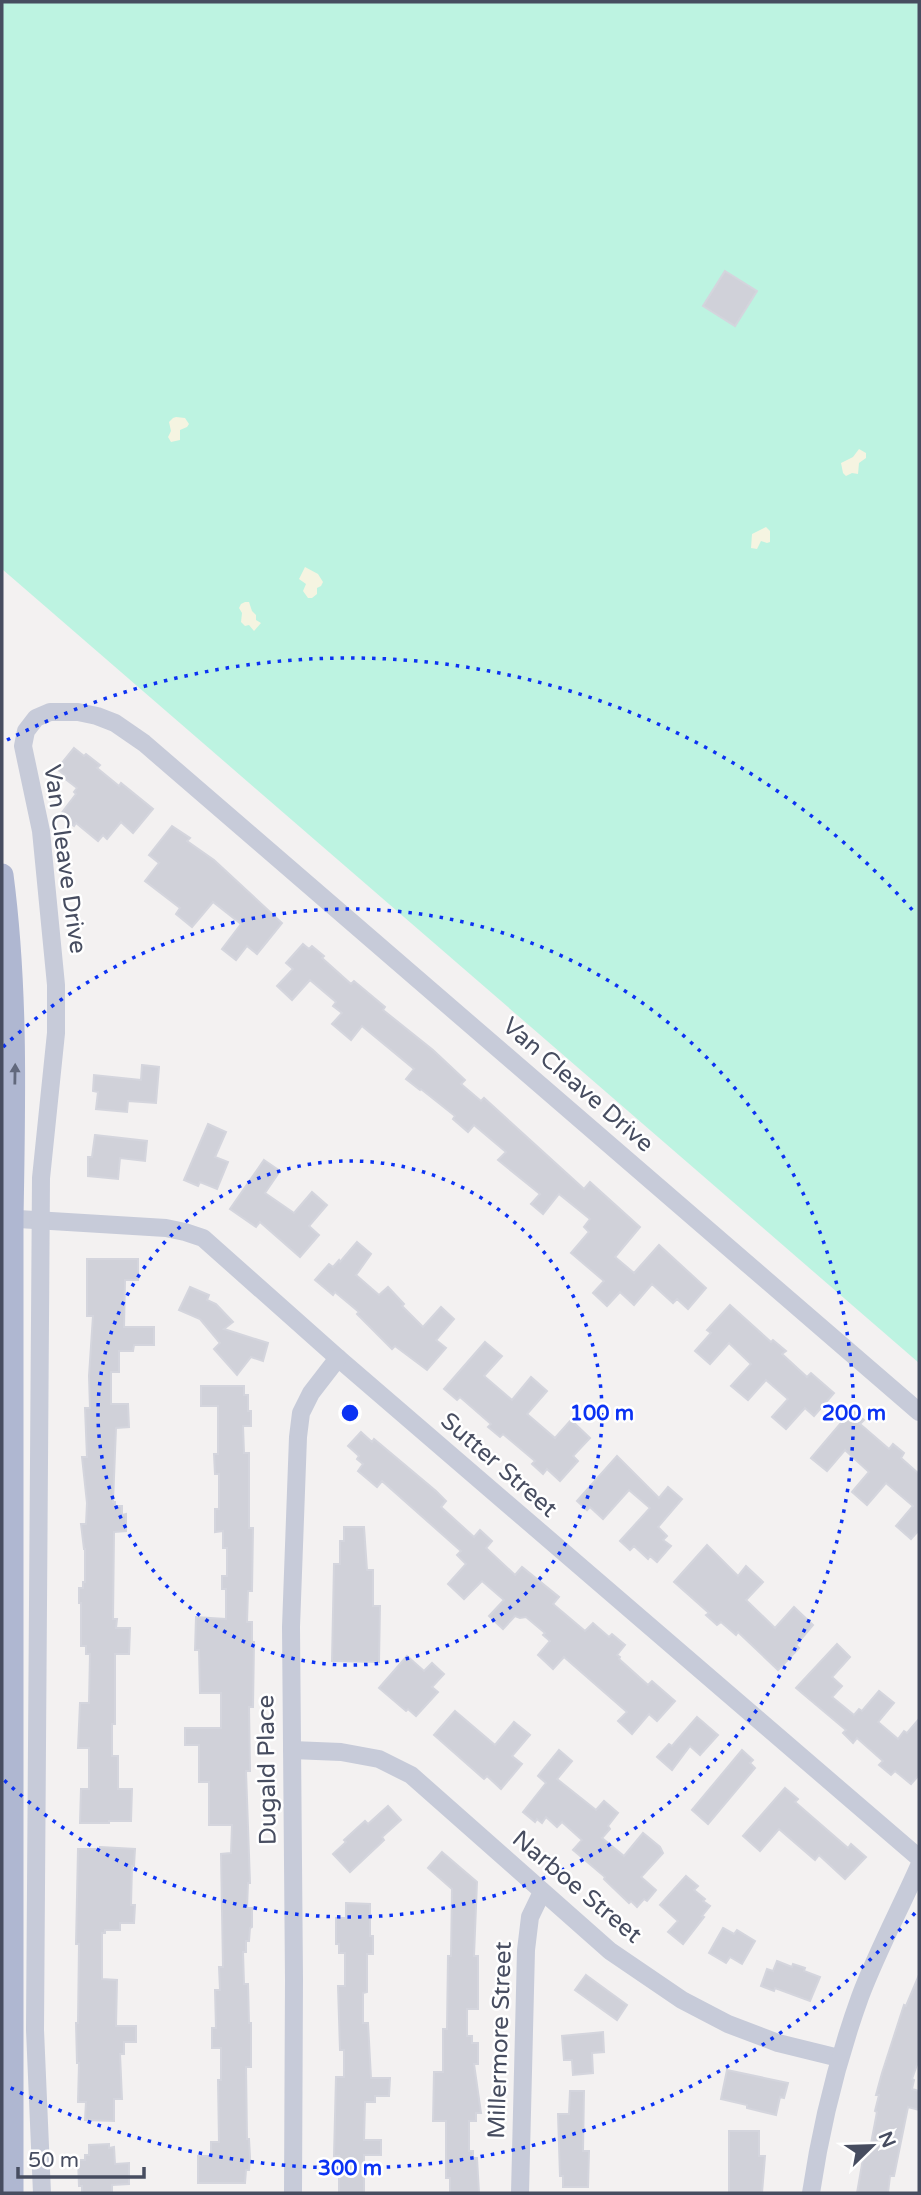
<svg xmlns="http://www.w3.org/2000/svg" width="921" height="2195" viewBox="0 0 921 2195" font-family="'Varela Round',sans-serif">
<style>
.green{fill:#bdf3e1}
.sand{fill:#f5f4e1}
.building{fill:#d0d1d9;stroke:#d4d5dd;stroke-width:2}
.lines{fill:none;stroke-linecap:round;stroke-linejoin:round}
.minor{stroke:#c7cbd9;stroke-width:18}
.major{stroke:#afb7d1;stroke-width:23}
.oneway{fill:#61687c}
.ring{fill:none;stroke:#0b32f3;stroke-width:3.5;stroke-dasharray:3.5 7}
.labels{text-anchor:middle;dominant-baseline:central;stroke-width:5;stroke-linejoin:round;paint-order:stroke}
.street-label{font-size:24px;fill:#474d60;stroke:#fff}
.centre{fill:#0b32f3;stroke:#fff;stroke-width:3.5}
.ring-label{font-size:21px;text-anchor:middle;font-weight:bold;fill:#0b32f3;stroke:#fff;stroke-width:5;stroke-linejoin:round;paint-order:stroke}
</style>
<rect width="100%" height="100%" fill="#f3f1f1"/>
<path class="green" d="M2,2H919V1363L2,569Z"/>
<g class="sand">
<path d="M176,417L185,418L189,424L187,427L180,430V440L171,442L168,437L171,431L169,422L173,418Z"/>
<path d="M859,449L866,453V458L859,463L858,474L852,473L846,476L843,473L841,463L853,457Z"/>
<path d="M766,527L770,531V542L767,543L761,541L757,549L751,548L752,534Z"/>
<path d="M305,567L318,574L323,582L321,586L317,588V594L312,598H308L303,591L306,584L299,579Z"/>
<path d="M245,602H249L252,611L256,615V620L261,623L254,631L249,625L245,626L241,622L242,613L239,608L241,604Z"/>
</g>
<g class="building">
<path d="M725,271L757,291L735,326L703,306Z"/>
<path d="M74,748L84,756L86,754L100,765L97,768L119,786L121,783L153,809L133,833L121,822L107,839L103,835L98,841L76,823L74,826L60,815L76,794L74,792L77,788L64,778L66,776L57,769Z"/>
<path d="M172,826L190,838L187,841L214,860L282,923L257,954L247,946L236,960L222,949L241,924L213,902L192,927L176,914L180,908L145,881L159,863L149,855Z"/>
<path d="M303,944L309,949L312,946L324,956L322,958L351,984L354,981L385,1007L383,1010L433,1050L465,1080L461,1084L481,1101L484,1098L584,1189L590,1182L640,1227L615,1257L634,1273L659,1245L706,1288L688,1309L677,1299L673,1303L652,1284L634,1305L620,1292L607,1306L593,1293L604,1281L571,1253L589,1232L584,1227L590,1219L559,1194L543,1214L531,1204L540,1194L498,1160L506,1152L474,1125L468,1132L453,1119L455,1116L421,1089L420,1090L406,1079L414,1069L362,1026L351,1040L332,1024L342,1013L333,1006L336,1002L310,980L292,1000L277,986L293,969L286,963Z"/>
<path d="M142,1065L159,1067L156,1103L128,1101L127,1112L96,1109L98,1092L93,1091L94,1075L141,1080Z"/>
<path d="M208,1124L226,1132L215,1157L228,1162L217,1189L200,1182L198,1186L184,1180Z"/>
<path d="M95,1135L147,1141L145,1161L120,1158L118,1179L88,1176V1157H92Z"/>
<path d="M264,1160L280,1171L265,1193L294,1213L312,1192L327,1205L309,1226L319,1235L300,1257L260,1222L256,1227L230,1209Z"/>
<path d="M357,1242L371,1254L356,1275L379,1295L388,1287L404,1304L402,1306L423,1327L441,1307L454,1319L436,1340L446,1348L427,1370L395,1346L392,1349L357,1314L359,1312L335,1292L333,1295L315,1280L329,1264L333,1267L339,1260L340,1262Z"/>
<path d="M87,1259H138V1280H125L124,1327H154V1345H134L133,1351H119V1372H111V1404H128L129,1427L116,1428L113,1502H115V1506H122V1515L126,1514V1531L114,1532L113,1619H117L116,1628H130L129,1654H115V1724H112V1756H118V1789H132L131,1821H109V1823H80L81,1789H89V1748H78L80,1703H89L90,1654H86V1646H81V1603H79V1588H83V1582H85V1549H84L81,1524H86L87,1503L82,1457H87L85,1408H90L89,1376L93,1316H87Z"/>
<path d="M190,1287L209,1295L207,1300L216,1304L233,1322L224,1329L268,1343L263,1361L251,1357L237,1375L214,1349L220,1343L200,1319L179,1310Z"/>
<path d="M730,1305L771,1342L773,1340L786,1351L782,1354L807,1377L811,1373L834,1393L814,1416L805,1408L786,1429L772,1417L788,1399L766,1380L748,1400L731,1386L751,1364L729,1343L710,1364L695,1351L711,1333L707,1330Z"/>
<path d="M485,1342L502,1356L484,1376L512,1400L531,1377L547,1391L527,1414L555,1438L571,1420L590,1438L573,1456L578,1461L560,1481L547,1469L543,1474L532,1464L535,1461L503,1434L500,1437L488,1427L491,1424L460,1397L457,1400L444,1389Z"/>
<path d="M201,1386H244V1395H248V1411H251V1426H243L244,1453H249V1528H253L252,1591H248L247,1622H252V1642H254L253,1707H249L250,1771H246L250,1883H248L247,1908H252V1927L250,1928L249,1941H246V1952H243L244,1984H248L249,2023H251V2067H246L247,2139H249L250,2157L249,2170H246L245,2183H198V2156H211V2142H219L218,2080H221V2048H212V2028H216L215,1990H220L219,1967H223L221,1854L231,1853L232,1825H209V1782H199V1745H185V1728H221V1693H200L199,1650H195L196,1617L226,1619V1589H222V1576H227V1548H223V1531L215,1532V1509H219V1474H215L214,1454H218V1406H201Z"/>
<path d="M852,1410L864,1420L860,1424L889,1449L893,1444L904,1453L901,1458L919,1474V1530L911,1539L896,1526L913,1506L886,1483L867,1505L852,1492L869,1472L845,1450L827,1471L811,1458Z"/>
<path d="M361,1432L372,1442L374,1439L436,1491L446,1501L441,1507L474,1537L480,1530L492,1541L486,1548L515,1575L522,1567L559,1597L553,1604L585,1631L593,1623L609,1637L612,1634L625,1645L617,1655L620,1657L619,1659L648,1685L652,1681L675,1701L657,1721L649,1714L632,1734L618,1721L627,1712L564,1657L553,1669L538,1655L550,1641L543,1635L545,1633L526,1617L520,1618L515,1616L503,1629L489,1616L504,1600L482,1581L464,1599L448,1584L466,1564L457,1555L461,1551L382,1481L377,1487L358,1471L363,1464L357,1459L359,1456L348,1446Z"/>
<path d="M617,1456L659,1498L668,1487L682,1499L658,1527L667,1536L663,1540L671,1546L657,1562L650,1556L648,1559L634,1546L630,1550L620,1541L650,1508L629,1490L603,1519L590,1507L587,1510L577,1501Z"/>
<path d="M344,1527H364L367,1570H373V1606H380L379,1662L332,1661L334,1564H340V1541H344Z"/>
<path d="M707,1545L738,1576L746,1566L763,1582L746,1600L775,1628L794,1607L813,1625L796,1645L799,1648L778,1670L738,1632L736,1635L721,1622L717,1625L706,1615L709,1613L674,1582Z"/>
<path d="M837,1644L850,1657L832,1677L842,1686L832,1697L854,1715L859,1709L862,1711L879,1691L894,1703L878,1722L898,1739L904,1731L907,1733L919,1719V1775L911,1784L895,1771L891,1775L879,1765L883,1761L857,1738L853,1743L843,1733L846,1730L796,1688Z"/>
<path d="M407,1656L424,1671L432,1663L444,1674L432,1687L438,1692L416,1716L408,1709L406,1711L379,1688Z"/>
<path d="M455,1711L495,1745L514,1722L530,1735L512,1756L522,1764L501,1789L487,1776L484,1779L434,1735Z"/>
<path d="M697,1717L718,1735L700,1755L690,1746L672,1770L657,1757L669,1744L672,1746Z"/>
<path d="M559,1750L572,1761L557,1779L596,1810L604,1801L618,1813L608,1826L610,1829L602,1838L624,1856L643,1833L660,1847L663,1853L641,1877L656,1890L647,1901L644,1899L637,1907L631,1901L629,1903L604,1879L605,1877L573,1850L582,1840L562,1822L557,1827L546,1817L542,1823L537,1819L535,1822L523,1812L546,1783L538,1776Z"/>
<path d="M742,1750L753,1760L750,1763L755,1768L708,1824L692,1810Z"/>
<path d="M785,1788L798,1799L795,1802L848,1848L851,1844L866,1857L845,1879L819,1855L815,1860L779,1829L760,1851L743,1836Z"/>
<path d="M388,1806L401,1820L382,1837L384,1840L350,1872L333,1854L346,1842L344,1840L365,1821L368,1824Z"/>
<path d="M100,1847L135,1849L134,1866H132L131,1905H135L134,1923H120V1930H105V1933H102V1979L117,1980L116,2026H136V2042H124V2054H120L122,2099H114V2121L85,2120L86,2102H78L79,2063H77L76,2023H78L79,1944H76L78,1849H100Z"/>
<path d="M442,1852L477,1882L474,1956H478V2009H467V2036H472V2043H478V2064H474L481,2113H476V2121H469V2151H473V2158H477L479,2193H450V2178H446V2121H433L434,2072H443V2029H447L448,1956H451L452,1889L428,1868Z"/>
<path d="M686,1876L698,1886L694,1890L705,1899L703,1901L710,1906L702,1916L704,1917L683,1944L668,1932L678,1921L660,1905Z"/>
<path d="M346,1903L370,1904V1936H373V1954H367V1992L363,1993V2023H368L371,2078H390L389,2096H375V2102H365L364,2140H381V2155H364V2193H339V2156H334L336,2077H344V2050H340L338,1986H345V1953H339V1944H336V1918H346Z"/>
<path d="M723,1928L734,1934L737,1930L755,1941L742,1964L730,1957L726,1963L709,1953Z"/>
<path d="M777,1961L792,1967L793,1964L805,1968L804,1971L820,1977L810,2001L775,1988L774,1991L761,1986L767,1969L773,1971Z"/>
<path d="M586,1975L627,2005L617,2020L575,1990Z"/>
<path d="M919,1975V2059L912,2079L914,2080L912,2089L919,2091V2110L908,2107L894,2176H890L888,2193H857L864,2153L869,2154L877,2112L875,2111L879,2095H876L882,2073L904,2005L906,2006Z"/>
<path d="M603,2032L604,2052L592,2053L593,2073L573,2075L572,2060H564L562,2036Z"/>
<path d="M727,2070L788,2083L784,2098L780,2097L776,2115L747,2108V2105L721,2099Z"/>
<path d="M570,2091H584L583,2151H589L588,2187H563V2176H560L558,2114H569Z"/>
<path d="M729,2131H759V2156H765L762,2193H729Z"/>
<path d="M109,2144V2148L114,2147L115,2164L129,2163V2184L112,2185V2193H82V2186H79L78,2160H85V2155H89V2145Z"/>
</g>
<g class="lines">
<g class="minor">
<path d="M2,1218L166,1228L185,1232L203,1238L338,1358L919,1858"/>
<path d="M292,1750L341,1752L379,1759L411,1775L610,1951L682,2000L728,2024L778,2043L839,2058"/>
<path d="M42,2193L35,2030L41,1178L56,1033V985L41,831L23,746L26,731L36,718L50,712H78L97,716L115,723L144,743L919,1412"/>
<path d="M293,2193L294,1979L291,1627L298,1437L301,1413L311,1393L338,1358"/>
<path d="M520,2193L526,1950L530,1917L542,1892"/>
<path d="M811,2193C821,2126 837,2061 860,1997C877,1952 900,1909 919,1866"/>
</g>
<path class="major" d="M2,875C17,989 14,1103 12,1218V2193"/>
</g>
<defs><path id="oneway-solid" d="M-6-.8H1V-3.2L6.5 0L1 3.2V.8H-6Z" transform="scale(1.75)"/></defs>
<use class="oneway" href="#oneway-solid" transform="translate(15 1074) rotate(-89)"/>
<g class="ring">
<circle cx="350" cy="1413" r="252"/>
<path d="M3 1047A504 504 0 1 1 3 1779"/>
<path d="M915 1913A755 755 0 0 1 7 2086M7 740A755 755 0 0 1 915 913"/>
</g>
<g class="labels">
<g class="street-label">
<text transform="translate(65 859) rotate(82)">Van Cleave Drive</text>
<text transform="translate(578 1085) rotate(41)">Van Cleave Drive</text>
<text transform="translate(499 1465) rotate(41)">Sutter Street</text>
<text transform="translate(267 1770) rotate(-91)">Dugald Place</text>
<text transform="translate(577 1887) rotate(40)">Narboe Street</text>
<text transform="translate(500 2040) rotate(-88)">Millermore Street</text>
</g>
</g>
<circle cx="350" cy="1413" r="10" class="centre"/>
<g class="ring-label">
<text x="602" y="1420">100 m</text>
<text x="854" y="1420">200 m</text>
<text x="350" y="2175">300 m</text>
</g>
<rect width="921" height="2195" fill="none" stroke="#474d60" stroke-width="7"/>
<g transform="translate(872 2146) rotate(67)" stroke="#ffffff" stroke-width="5" paint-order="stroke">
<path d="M0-5L12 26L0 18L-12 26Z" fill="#474d60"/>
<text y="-10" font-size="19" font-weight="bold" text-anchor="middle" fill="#474d60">N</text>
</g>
<path d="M18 2167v10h126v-10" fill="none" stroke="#474d60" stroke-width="3.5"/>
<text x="28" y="2167" font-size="21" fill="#474d60" stroke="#ffffff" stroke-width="5" paint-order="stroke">50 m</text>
</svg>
